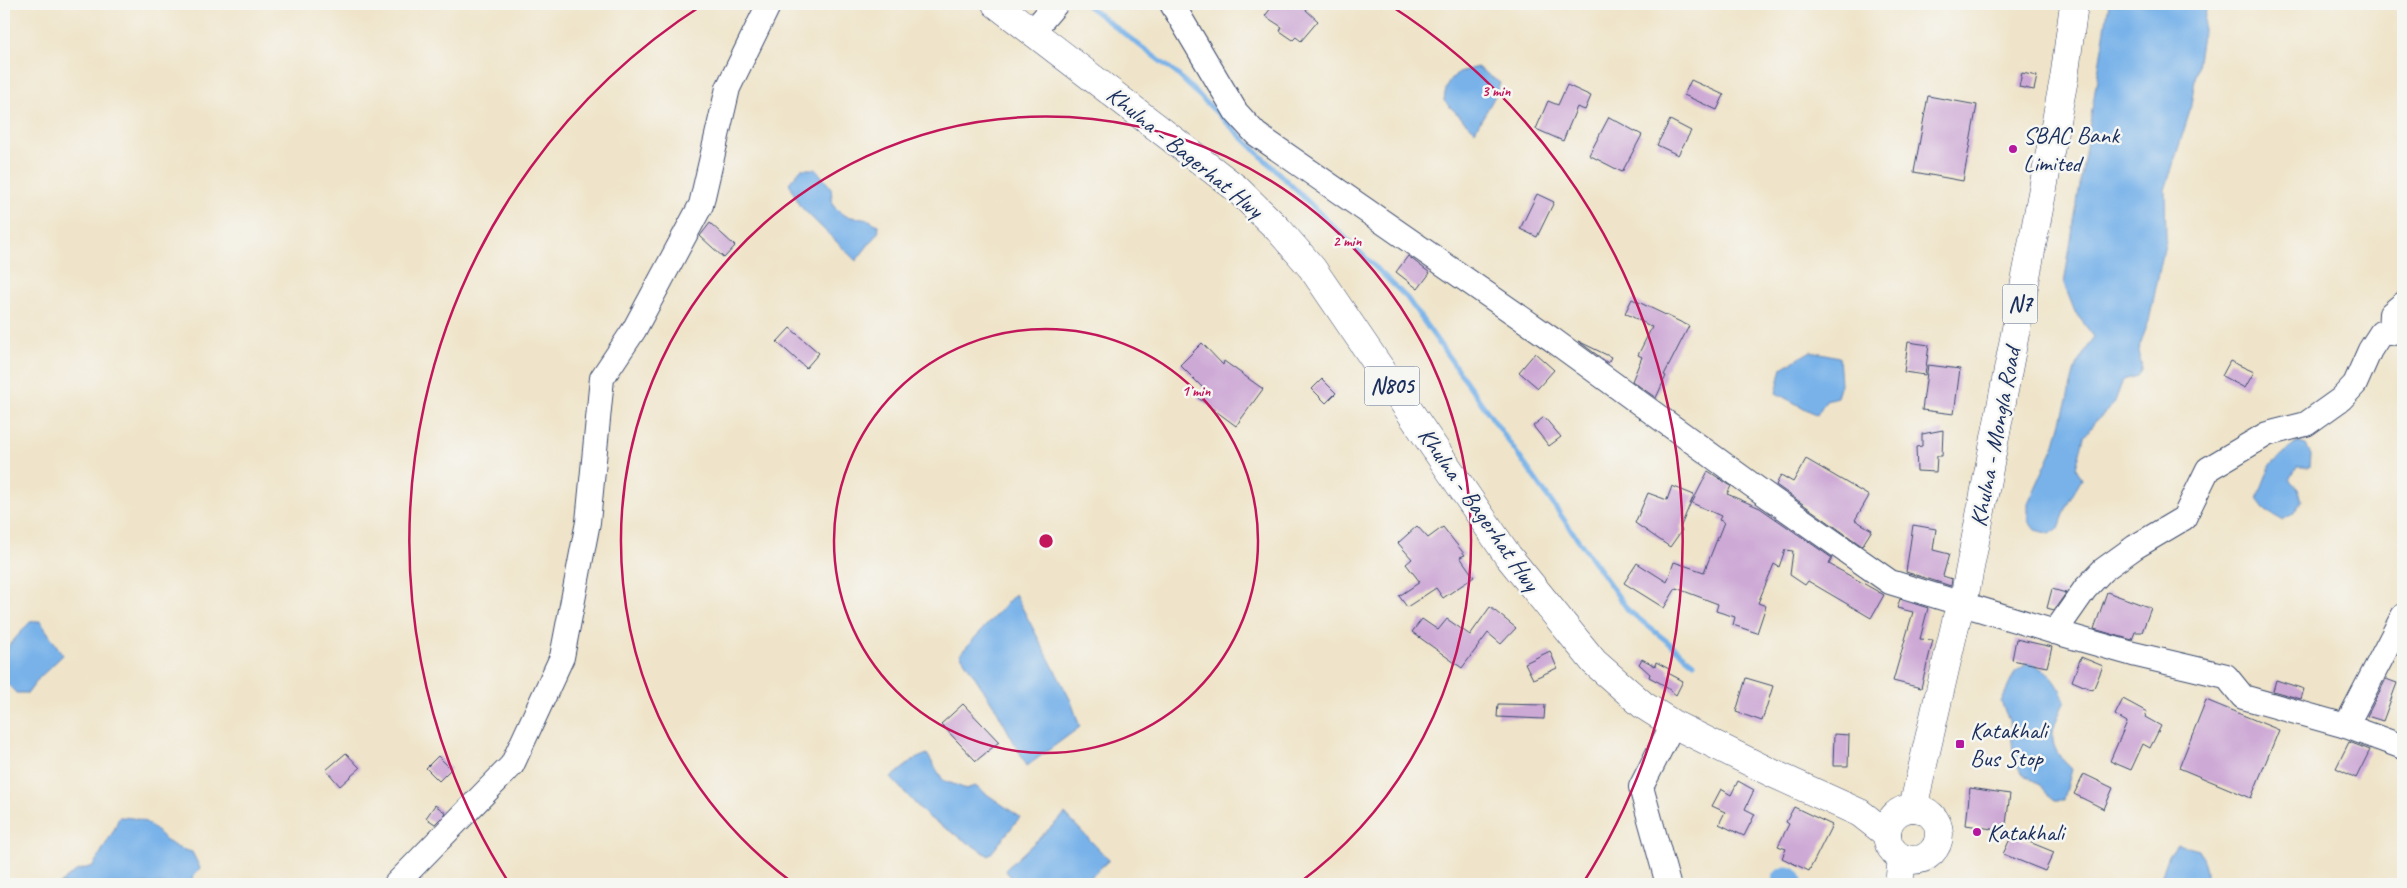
<svg xmlns="http://www.w3.org/2000/svg" width="2407" height="888" viewBox="0 0 2407 888" font-family="Caveat,sans-serif">
<style>
.water{fill:#78b2e9;stroke:#4a70a4}
.lines{fill:none;stroke-linecap:round;stroke-linejoin:round}
.stream{stroke:#78b2e9;stroke-width:5}
.river{stroke:#78b2e9;stroke-width:31}
.building{fill:#cda9d5}
.minor-casing{stroke:#3b4a6e;stroke-width:26}
.highway-casing{stroke:#3b4a6e;stroke-width:29}
.minor{stroke:#fff;stroke-width:24}
.highway{stroke:#fff;stroke-width:28}
.ring{fill:none;stroke:#c2185b;stroke-width:2.5}
.poi-dot{fill:#b5179e;stroke:#f6f6f2;stroke-width:2}
.labels{text-anchor:middle;dominant-baseline:central;stroke-width:5;stroke-linejoin:round;paint-order:stroke}
.shield{fill:#f6f6f2;stroke:#5d6b8a;stroke-width:1}
.shield-label{font-size:22px;font-weight:bold;fill:#1b2f5e}
.poi-label{font-size:24px;fill:#1b2f5e;stroke:#f6f6f2;text-anchor:start}
.street-label{font-size:24px;fill:#1b2f5e;stroke:#f6f6f2}
.centre{fill:#c2185b;stroke:#f6f6f2;stroke-width:2.5}
.ring-label{font-size:15px;text-anchor:middle;font-weight:bold;fill:#c2185b;stroke:#f6f6f2;stroke-width:5;stroke-linejoin:round;paint-order:stroke}
</style>
<rect width="100%" height="100%" fill="#f6f6f2"/>
<filter id="ink" filterUnits="userSpaceOnUse"><feTurbulence type="fractalNoise" baseFrequency=".02" numOctaves="2"/><feDisplacementMap in="SourceGraphic" scale="10" xChannelSelector="R" yChannelSelector="G"/><feConvolveMatrix kernelMatrix="1 2 1 2 8 2 1 2 1" color-interpolation-filters="sRGB"/></filter>
<filter id="wash" filterUnits="userSpaceOnUse"><feTurbulence type="fractalNoise" baseFrequency=".0096" numOctaves="4" result="noise"/><feDisplacementMap in="SourceGraphic" scale="20" xChannelSelector="R" yChannelSelector="G"/><feGaussianBlur stdDeviation="1.12" result="paint"/><feColorMatrix in="noise" values="0 0 0 0 0 0 0 0 0 0 0 0 0 0 0 0 0 1.4 0 .05"/><feComposite in="paint" operator="in"/></filter>
<g filter="url(#wash)">
<rect width="100%" height="100%" fill="#efe4c9"/>
<g class="water">
<path d="M2109,4H2207L2190,111L2165,190L2166,239L2149,321L2138,350C2139,362 2146,364 2137,376L2123,380L2114,404L2095,422L2084,437L2076,468L2082,479L2069,501L2059,528L2050,534L2035,530L2028,521V504L2055,444L2076,366L2094,337L2075,312L2064,284Z"/>
<path d="M1477,67L1500,83C1495,100 1483,115 1475,131L1444,101C1446,77 1455,73 1477,67Z"/>
<path d="M801,169H816L831,188L833,206L846,216L869,220L878,225L879,231L856,261L799,205L789,183Z"/>
<path d="M1811,351L1839,357L1841,384L1837,397L1826,400L1817,415L1776,393L1782,368Z"/>
<path d="M2296,442L2306,445L2311,454L2310,467H2297L2290,480L2298,489L2302,500L2293,514L2282,520L2266,511L2257,499L2270,466Z"/>
<path d="M1015,594L1071,701L1080,727L1027,766L996,709L960,654Z"/>
<path d="M40,621L63,655L39,678L28,693H16L4,680V651L30,622Z"/>
<path d="M2028,663C2049,670 2057,680 2065,701C2051,731 2044,744 2072,769L2064,800H2055L2045,792L2039,784L2023,774L2014,761L2010,723L2001,702L2015,672Z"/>
<path d="M927,754L943,780L966,789L975,786L1020,817L989,856L928,817L891,778L913,760Z"/>
<path d="M1065,814L1109,860L1083,884H1017L1005,870Z"/>
<path d="M119,817C155,818 149,829 173,845C178,849 186,850 192,852L200,868L188,884H59L76,871L93,866L114,830Z"/>
<path d="M2177,844L2199,850C2205,861 2210,872 2205,884H2149L2161,877L2169,855Z"/>
</g>
<g class="lines">
<path class="stream" d="M1085,4L1176,73L1407,298L1628,610L1694,663"/>
<path class="river" d="M1787,882V884"/>
</g>
<g id="blocks">
<g class="building">
<path d="M1274,4H1310L1306,10L1318,21L1301,41L1296,37L1293,40L1280,31L1282,27L1265,16Z"/>
<path d="M2022,73L2037,76L2034,90L2019,87Z"/>
<path d="M1691,80L1724,95L1717,110L1684,95Z"/>
<path d="M1567,85L1591,96L1585,110L1577,107L1563,141L1536,129L1548,101L1558,105Z"/>
<path d="M1928,96L1977,105L1963,181L1914,172Z"/>
<path d="M1609,117L1642,135L1622,172L1589,155Z"/>
<path d="M1670,120L1691,131L1678,155L1657,145Z"/>
<path d="M1537,194L1554,202L1537,237L1520,229Z"/>
<path d="M710,223L735,246L724,258L700,236Z"/>
<path d="M1408,256L1430,273L1418,289L1396,272Z"/>
<path d="M1632,299L1689,326L1664,375L1666,376L1656,398L1632,381L1642,357L1638,355L1652,327L1625,313Z"/>
<path d="M790,328L819,353L806,368L777,342Z"/>
<path d="M1578,341L1611,357L1608,363Z"/>
<path d="M1908,342L1929,345L1925,375L1904,372Z"/>
<path d="M1202,343L1223,365L1224,361L1263,389L1236,426L1197,397L1204,389L1180,365Z"/>
<path d="M1535,353L1554,370L1538,388L1519,372Z"/>
<path d="M2230,361L2254,372L2245,388L2222,376Z"/>
<path d="M1928,365L1960,369L1954,414L1922,410Z"/>
<path d="M1322,379L1336,393L1326,403L1312,389Z"/>
<path d="M1544,417L1561,437L1549,446L1533,426Z"/>
<path d="M1943,430L1942,456H1937L1936,472L1917,471L1916,447L1922,446V434Z"/>
<path d="M1806,459L1869,496L1855,520L1872,530L1862,546L1776,485L1781,475L1793,482Z"/>
<path d="M1708,471L1731,486L1727,494L1760,508L1832,558L1829,564L1884,595L1871,618L1808,581L1805,585L1790,575L1793,551L1785,550L1779,567L1774,564L1758,603L1766,606L1757,633L1733,625L1735,617L1716,611L1718,604L1676,588L1664,608L1624,583L1637,563L1667,582L1674,562L1704,572L1724,522L1719,520L1721,516L1692,503Z"/>
<path d="M1672,486L1694,495L1680,528L1682,530L1670,547L1635,523L1648,493L1667,500Z"/>
<path d="M1913,525L1936,529L1933,550L1949,554L1943,576L1952,579L1951,586L1906,572Z"/>
<path d="M1417,526L1428,538L1443,527L1465,555L1460,557L1474,577L1443,598L1436,588L1407,607L1399,596L1420,582L1406,564L1412,559L1398,543Z"/>
<path d="M2052,589L2066,593L2054,610L2047,608Z"/>
<path d="M2107,592L2151,608L2142,632H2135L2132,640L2094,629Z"/>
<path d="M1900,599L1928,608L1920,639L1933,640L1921,688L1893,681L1913,612L1897,608Z"/>
<path d="M1490,607L1516,628L1501,644L1488,633L1462,668L1412,632L1422,619L1438,630L1447,619L1470,635Z"/>
<path d="M2016,639L2052,647L2047,667L2012,660Z"/>
<path d="M1550,651L1557,668L1533,679L1525,663Z"/>
<path d="M2081,657L2103,666L2093,690L2072,681Z"/>
<path d="M1642,659L1655,666L1656,662L1669,669L1668,673L1683,681L1676,695L1662,684L1649,677L1650,674L1639,664Z"/>
<path d="M1746,678L1773,686L1762,721L1736,712Z"/>
<path d="M2386,679L2397,683L2383,721L2367,716Z"/>
<path d="M2276,680L2304,689L2301,699L2273,691Z"/>
<path d="M2123,699L2147,712L2145,717L2161,726L2150,748L2143,744L2131,770L2110,761L2127,722L2115,715Z"/>
<path d="M2206,700L2279,730L2251,798L2179,768Z"/>
<path d="M963,704L999,742L976,761L941,724Z"/>
<path d="M1498,704L1545,705L1544,719L1497,717Z"/>
<path d="M1834,734L1849,735L1848,766H1833Z"/>
<path d="M2349,742L2370,750L2356,778L2336,768Z"/>
<path d="M346,753L360,768L340,786L326,770Z"/>
<path d="M438,756L451,769L439,781L426,768Z"/>
<path d="M2084,774L2113,788L2104,809L2074,794Z"/>
<path d="M1738,781L1754,790L1745,809L1755,814L1744,836L1719,824L1725,812L1712,806L1721,789L1731,795Z"/>
<path d="M1970,788L2010,794L2005,831L1966,825Z"/>
<path d="M435,805L446,813L435,824L426,818Z"/>
<path d="M1794,807L1832,825L1809,871L1782,858L1786,849L1778,846L1789,824L1786,822Z"/>
<path d="M2012,835L2054,852L2045,871L2003,854Z"/>
</g>
</g>
</g>
<g filter="url(#ink)">
<use href="#blocks" fill-opacity="0" stroke="#3b4a6e" stroke-width="1"/>
<g class="lines">
<defs>
<g id="minor">
<path d="M1172,4L1236,112L1256,134L1553,340L1752,485L1890,582L2055,632L2085,589L2103,570L2135,547L2184,518L2208,469L2267,434L2306,424L2341,399L2355,384L2370,350L2381,333H2390L2391,314L2403,304"/>
<path d="M1032,32L1056,4"/>
<path d="M2055,632L2133,654L2226,676L2243,697L2346,726L2403,616"/>
<path d="M2346,726L2403,747"/>
<path d="M396,884L512,765L562,657L588,522L602,378L634,330L701,205L728,88L769,4"/>
<path d="M1668,884L1641,787L1673,724"/>
</g>
<g id="highway">
<path d="M996,4L1236,188L1278,229L1312,268L1508,556L1594,662L1643,705L1673,724L1774,774L1860,813L1887,834"/>
<path d="M1913,808L1957,617L1963,604L2064,79L2074,4"/>
<circle cx="1913" cy="834" r="26"/>
<path d="M1899,884L1902,858"/>
</g>
</defs>
<use href="#minor" class="minor-casing"/>
<use href="#highway" class="highway-casing"/>
<use href="#minor" class="minor"/>
<use href="#highway" class="highway"/>
</g>
</g>
<g class="ring">
<circle cx="1046" cy="541" r="212"/>
<path d="M793 883A425 425 0 1 1 1299 883"/>
<path d="M509 883A637 637 0 0 1 704 4M1388 4A637 637 0 0 1 1583 883"/>
</g>
<g class="poi-dot">
<circle cx="2013" cy="149" r="5"/>
<rect x="1955" y="739" width="10" height="10" rx="2.5"/>
<circle cx="1977" cy="832" r="5"/>
</g>
<g class="labels">
<g class="shield">
<rect x="2002.5" y="284.5" width="35" height="39" rx="4"/>
<rect x="1364.5" y="366.5" width="55" height="39" rx="4"/>
</g>
<g class="shield-label">
<text x="2020" y="304">N7</text>
<text x="1392" y="386">N805</text>
</g>
<g class="poi-label">
<text x="2023" y="135">SBAC Bank<tspan x="2023" dy="28">Limited</tspan></text>
<text x="1970" y="730">Katakhali<tspan x="1970" dy="28">Bus Stop</tspan></text>
<text x="1987" y="832">Katakhali</text>
</g>
<g class="street-label">
<text transform="translate(1185 152) rotate(39)">Khulna - Bagerhat Hwy</text>
<text transform="translate(1995 437) rotate(-79)">Khulna - Mongla Road</text>
<text transform="translate(1479 509) rotate(55)">Khulna - Bagerhat Hwy</text>
</g>
</g>
<circle cx="1046" cy="541" r="8" class="centre"/>
<g class="ring-label">
<text x="1496" y="96">3 min</text>
<text x="1347" y="246">2 min</text>
<text x="1196" y="396">1 min</text>
</g>
<rect width="2407" height="888" fill="none" stroke="#f6f6f2" stroke-width="20"/>
</svg>
